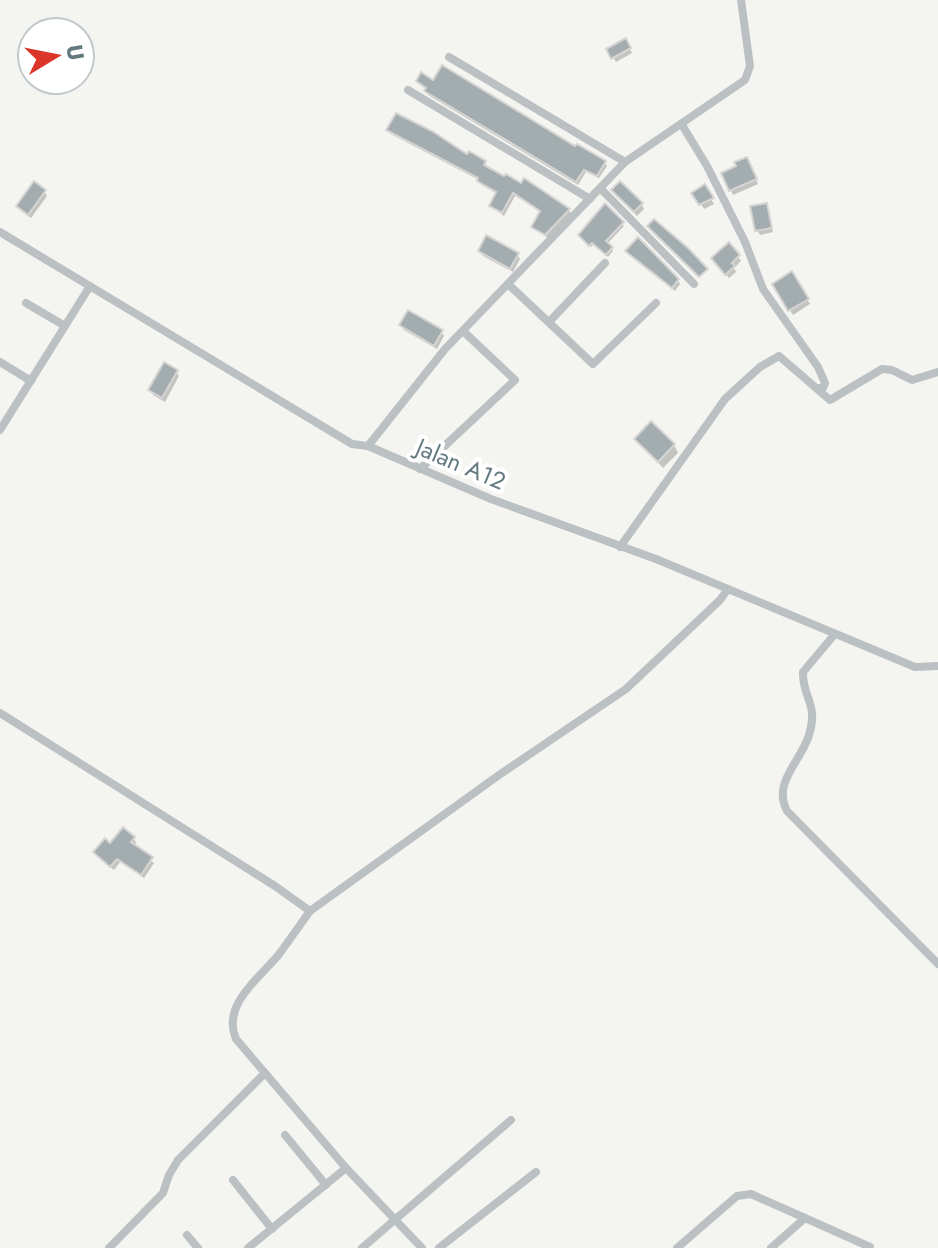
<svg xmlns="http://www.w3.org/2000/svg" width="938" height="1248" viewBox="0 0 938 1248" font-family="Jost,sans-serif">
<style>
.shadow{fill:#0003}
.building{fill:#a3adb0;stroke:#d6d5d3;stroke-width:2}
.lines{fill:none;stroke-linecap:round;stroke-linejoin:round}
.street{stroke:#bbc0c2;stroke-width:8}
.labels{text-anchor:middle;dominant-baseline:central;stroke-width:8;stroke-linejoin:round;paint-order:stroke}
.street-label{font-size:24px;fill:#657980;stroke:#fff}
</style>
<rect width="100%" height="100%" fill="#f4f4f1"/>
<g class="shadow">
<path d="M625,41L632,53L616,62L609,50Z"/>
<path d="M418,81L576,149L604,162L607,166L599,178L586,172L578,185L428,95L427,90Z"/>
<path d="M389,130L485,162L487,168L569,210L571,214L548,238L533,227L541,214L533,206L515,196L504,216L491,206L497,194L482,185L479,180L391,134Z"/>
<path d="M749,164L758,184L733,195L723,174Z"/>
<path d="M704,187L714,204L704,209L694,193Z"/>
<path d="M44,191L47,196L31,218L21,211L18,206Z"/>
<path d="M617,195L641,204L644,209L637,216Z"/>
<path d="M768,210L773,232L760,235L757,230Z"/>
<path d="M622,224L624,226L607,244L613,251L608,257L594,244L591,247L582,238Z"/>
<path d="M480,251L517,254L520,259L513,272L483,256Z"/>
<path d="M627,251L678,280L680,284L675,291Z"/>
<path d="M738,257L741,261L734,268L736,272L729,278L716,263Z"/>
<path d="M791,274L810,304L793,315L774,284Z"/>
<path d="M401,325L441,332L444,336L437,349L404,330Z"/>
<path d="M176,371L179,376L165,402L153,395L150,390Z"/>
<path d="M637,439L674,445L678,453L663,468Z"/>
<path d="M134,838L136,843L134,846L154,863L144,878L120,862L114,870L95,852Z"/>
</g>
<g class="building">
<path d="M626,38L631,48L611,59L606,49Z"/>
<path d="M442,65L575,146L577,144L606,161L597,176L584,170L576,182L424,91L426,88L416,81L421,72L433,80Z"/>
<path d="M396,113L432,131L467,154L469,151L486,161L484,165L504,176L506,174L521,183L524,178L570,209L545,235L531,227L540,211L513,193L502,213L489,206L496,192L477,181L478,178L386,130Z"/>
<path d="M747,157L757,179L729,191L721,173L736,166L734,162Z"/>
<path d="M34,181L46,190L28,215L16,206Z"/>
<path d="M620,181L643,203L634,212L611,190Z"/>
<path d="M705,184L714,198L699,205L691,193Z"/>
<path d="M605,203L624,222L606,241L613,247L606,255L592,243L589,246L578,235Z"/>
<path d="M767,203L772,228L755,231L750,206Z"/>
<path d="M654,219L688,248L708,269L699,277L647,226Z"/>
<path d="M486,235L519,253L510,269L478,251Z"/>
<path d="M638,237L679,279L672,288L625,251Z"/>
<path d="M729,242L740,255L732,263L735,266L725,275L711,258Z"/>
<path d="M792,271L809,299L788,311L772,284Z"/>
<path d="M408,310L443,330L434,346L399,325Z"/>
<path d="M164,362L178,370L162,398L148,390Z"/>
<path d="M651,421L675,444L658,462L634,439Z"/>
<path d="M123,827L135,837L131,842L153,857L141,875L117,859L110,867L93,852L105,838L110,843Z"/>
</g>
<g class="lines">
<g class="street">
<path d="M449,57L625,162"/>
<path d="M408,90L590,199"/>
<path d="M682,125L707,166L745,242L763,289L818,367L825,383L823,388H819"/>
<path d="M601,189L694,284"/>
<path d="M0,232L352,444L368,446L491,499L656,559L915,667L938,666"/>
<path d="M508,284L593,364L656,303"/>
<path d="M26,303L65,326"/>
<path d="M549,322L605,263"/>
<path d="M0,362L31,381"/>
<path d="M0,430L90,286"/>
<path d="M368,446L445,349L625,162L745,80L750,66L741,0"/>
<path d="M420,469L515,380L463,331"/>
<path d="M620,547L725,399L760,367L779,356L830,400L882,369L892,370L912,380L938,372"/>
<path d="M834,635L803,672C802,697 819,704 809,735C801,762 772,782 787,811L938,964"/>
<path d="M0,713L275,886L310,911C300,925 290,939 280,953C261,977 221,1004 236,1039L346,1168L422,1248"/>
<path d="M310,911L499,775L626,689L720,600L728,589"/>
<path d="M285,1135L326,1185"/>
<path d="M233,1180L272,1229"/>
<path d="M187,1235L198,1248"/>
<path d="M109,1248L163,1193L169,1175L178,1160L265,1073"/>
<path d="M248,1248L346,1168"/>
<path d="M362,1248L511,1120"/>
<path d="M439,1248L536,1172"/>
<path d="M677,1248L737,1196L751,1194L870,1247"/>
<path d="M771,1248L805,1218"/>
</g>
</g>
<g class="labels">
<g class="street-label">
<text transform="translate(461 464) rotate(23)">Jalan A12</text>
</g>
</g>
<g transform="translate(56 56) rotate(80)"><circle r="38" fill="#ffffff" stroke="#c1c9cc" stroke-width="2"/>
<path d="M0-6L14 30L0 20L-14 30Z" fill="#db352a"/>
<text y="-12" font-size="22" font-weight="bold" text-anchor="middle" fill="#657980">U</text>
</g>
</svg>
